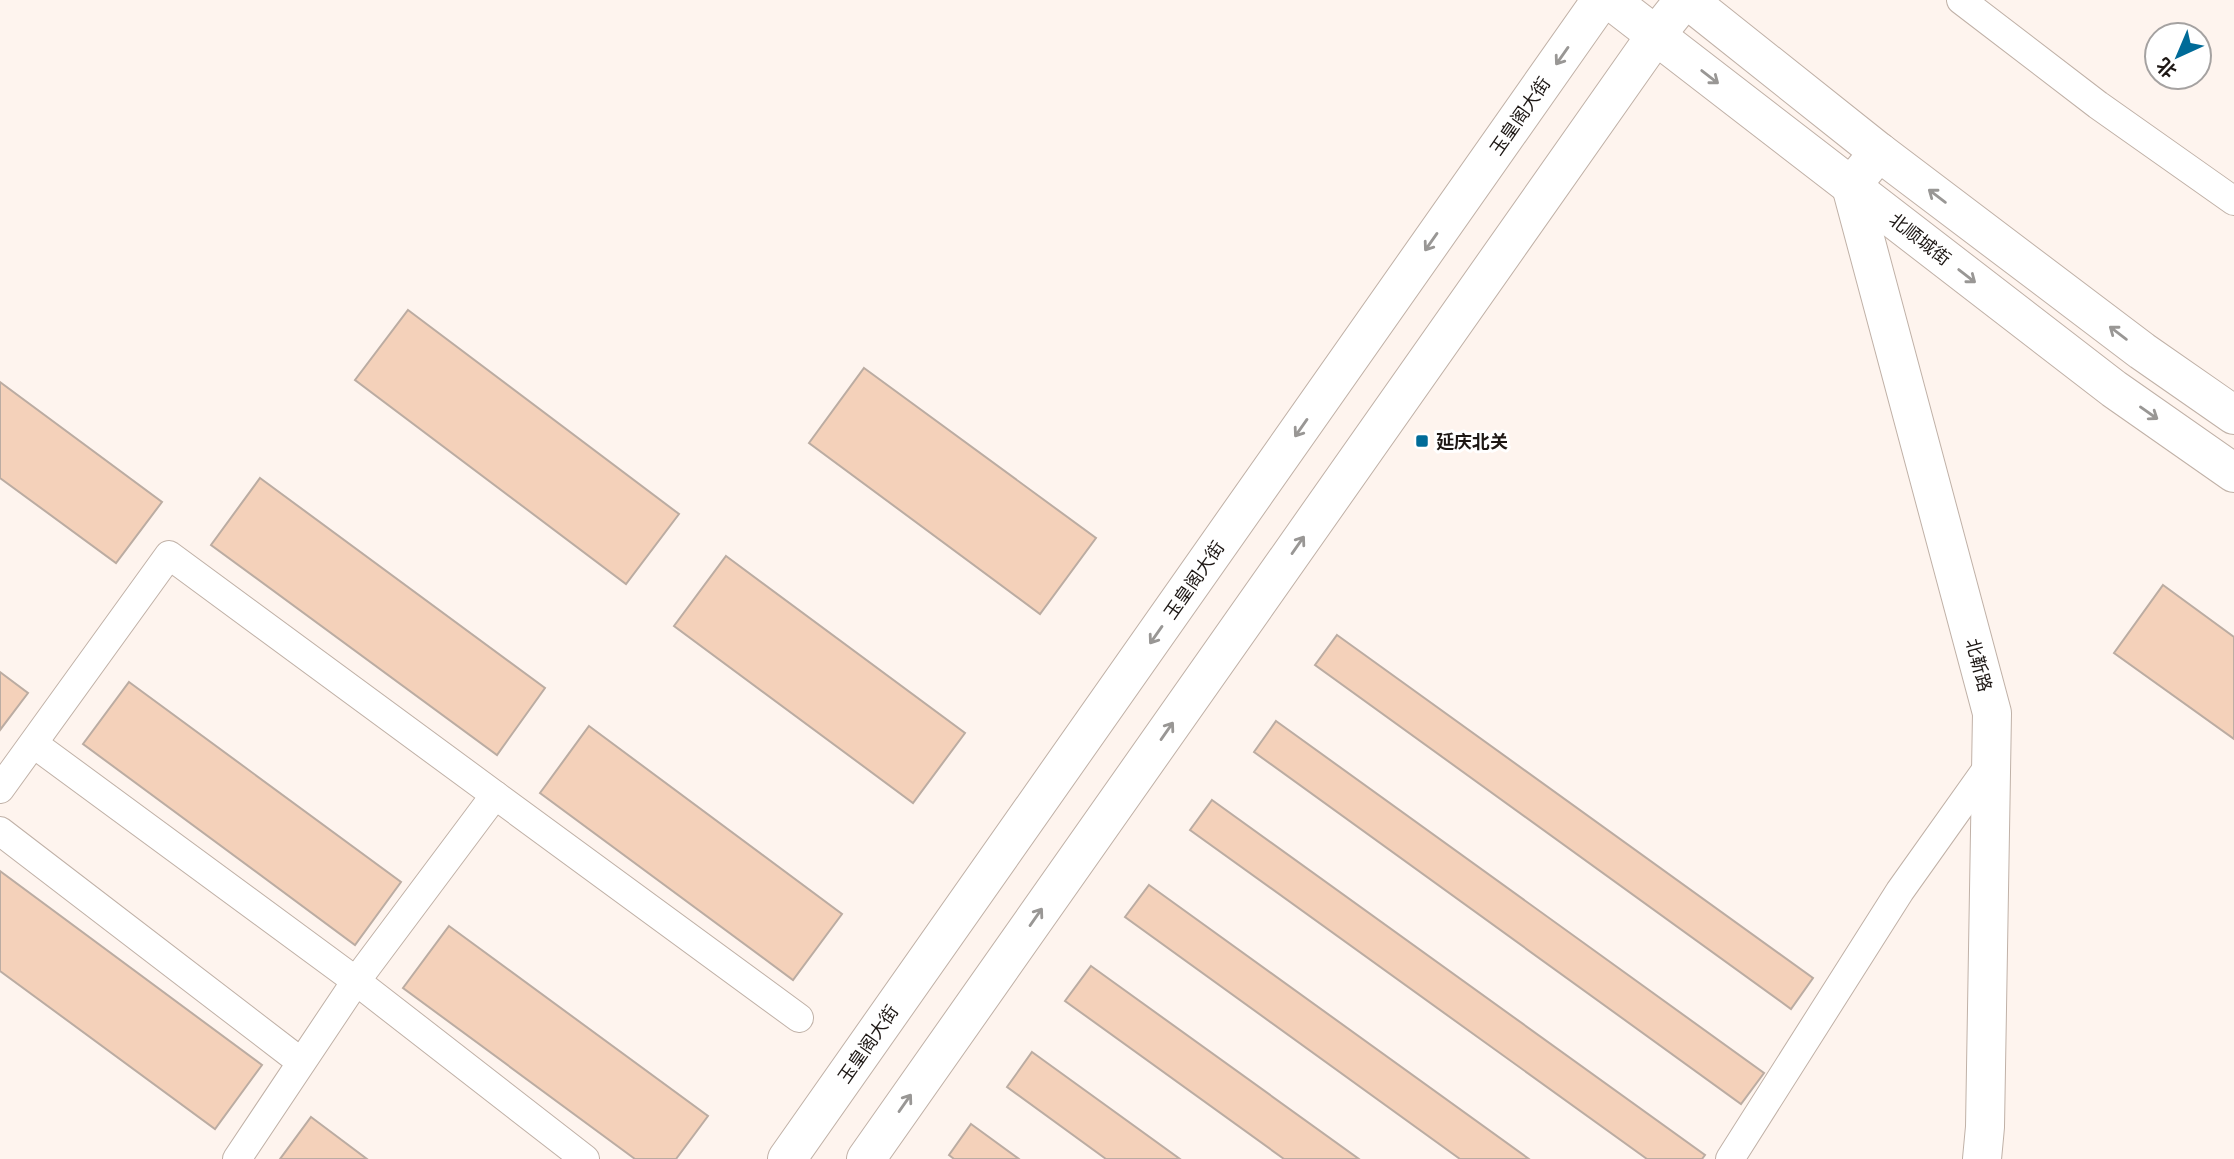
<svg xmlns="http://www.w3.org/2000/svg" width="2234" height="1159" viewBox="0 0 2234 1159" font-family="Lora,'Noto Sans SC',serif">
<style>
.building{fill:#f4d1ba;stroke:#bbaca2;stroke-width:2}
.lines{fill:none;stroke-linecap:round;stroke-linejoin:round}
.street-casing{stroke:#c0b1a7;stroke-width:30}
.secondary-casing{stroke:#c0b1a7;stroke-width:40}
.street{stroke:#fff;stroke-width:28}
.secondary{stroke:#fff;stroke-width:38}
.oneway{stroke:#999795}
.poi-dot{fill:#006b98;stroke:#fff;stroke-width:2.5}
.labels{text-anchor:middle;dominant-baseline:central;stroke-width:6;stroke-linejoin:round;paint-order:stroke}
.street-label{font-size:18px;fill:#1d1714;stroke:#fff}
.poi-label{font-size:18px;font-weight:bold;fill:#1d1714;stroke:#fff;text-anchor:start}
</style>
<rect width="100%" height="100%" fill="#fef4ee"/>
<g class="building">
<path d="M408,310L679,514L626,584L355,380Z"/>
<path d="M864,368L1096,538L1040,614L809,443Z"/>
<path d="M0,382L162,502L116,563L0,478Z"/>
<path d="M260,478L545,688L497,755L211,545Z"/>
<path d="M726,556L965,733L913,803L674,626Z"/>
<path d="M2163,585L2234,637V739L2114,653Z"/>
<path d="M1337,635L1813,978L1791,1009L1315,665Z"/>
<path d="M0,672L28,693L0,730Z"/>
<path d="M129,682L401,882L355,945L83,744Z"/>
<path d="M1276,721L1764,1073L1741,1104L1254,752Z"/>
<path d="M589,726L842,914L793,980L540,793Z"/>
<path d="M1212,800L1705,1155L1702,1159H1647L1190,830Z"/>
<path d="M0,871L262,1065L215,1129L0,971Z"/>
<path d="M1149,885L1529,1159H1460L1125,917Z"/>
<path d="M449,926L708,1116L676,1159H635L403,988Z"/>
<path d="M1091,966L1359,1159H1284L1065,1001Z"/>
<path d="M1032,1052L1180,1159H1106L1007,1087Z"/>
<path d="M311,1117L367,1159H280Z"/>
<path d="M971,1124L1019,1159H954L949,1155Z"/>
</g>
<g class="lines">
<defs>
<g id="street">
<path d="M1961,0L2098,105L2234,201"/>
<path d="M34,744L356,981L585,1159"/>
<path d="M0,789L169,555L495,795L356,981L237,1159"/>
<path d="M495,795L799,1018"/>
<path d="M0,831L301,1062"/>
<path d="M1730,1159L1900,891L1991,763"/>
</g>
<g id="secondary">
<path d="M1610,0L2114,389L2234,473"/>
<path d="M1688,0L1879,152L2142,351L2234,415"/>
<path d="M1879,152L1851,186L1992,713L1985,1127L1982,1159"/>
<path d="M787,1159L1601,0"/>
<path d="M866,1159L1656,35L1684,0"/>
</g>
</defs>
<use href="#street" class="street-casing"/>
<use href="#secondary" class="secondary-casing"/>
<use href="#street" class="street"/>
<use href="#secondary" class="secondary"/>
</g>
<defs><path id="oneway-shaft" d="M-6 0H5M1.5-3L5.5 0L1.5 3" fill="none" stroke-width="1.6" stroke-linecap="round" stroke-linejoin="round" transform="scale(1.75)"/></defs>
<g class="oneway">
<use href="#oneway-shaft" transform="translate(1562 56) rotate(125)"/>
<use href="#oneway-shaft" transform="translate(1710 77) rotate(38)"/>
<use href="#oneway-shaft" transform="translate(1937 196) rotate(-143)"/>
<use href="#oneway-shaft" transform="translate(1431 242) rotate(125)"/>
<use href="#oneway-shaft" transform="translate(1967 276) rotate(38)"/>
<use href="#oneway-shaft" transform="translate(2118 333) rotate(-143)"/>
<use href="#oneway-shaft" transform="translate(2149 413) rotate(35)"/>
<use href="#oneway-shaft" transform="translate(1301 428) rotate(125)"/>
<use href="#oneway-shaft" transform="translate(1298 545) rotate(-55)"/>
<use href="#oneway-shaft" transform="translate(1156 635) rotate(125)"/>
<use href="#oneway-shaft" transform="translate(1167 731) rotate(-55)"/>
<use href="#oneway-shaft" transform="translate(1036 917) rotate(-55)"/>
<use href="#oneway-shaft" transform="translate(905 1103) rotate(-55)"/>
</g>
<rect class="poi-dot" x="1415" y="434" width="14" height="14" rx="3.5"/>
<g class="labels">
<g class="street-label">
<text transform="translate(1520 116) rotate(-55)">玉皇阁大街</text>
<text transform="translate(1920 239) rotate(38)">北顺城街</text>
<text transform="translate(1194 580) rotate(-55)">玉皇阁大街</text>
<text transform="translate(1979 665) rotate(75)">北靳路</text>
<text transform="translate(868 1044) rotate(-55)">玉皇阁大街</text>
</g>
<g class="poi-label">
<text x="1436" y="441">延庆北关</text>
</g>
</g>
<g transform="translate(2178 56) rotate(224)"><circle r="33" fill="#ffffff" stroke="#a5a2a1" stroke-width="2"/>
<path d="M0-5L12 26L0 18L-12 26Z" fill="#006b98"/>
<text y="-10" font-size="19" font-weight="bold" text-anchor="middle" fill="#1d1714">北</text>
</g>
</svg>
